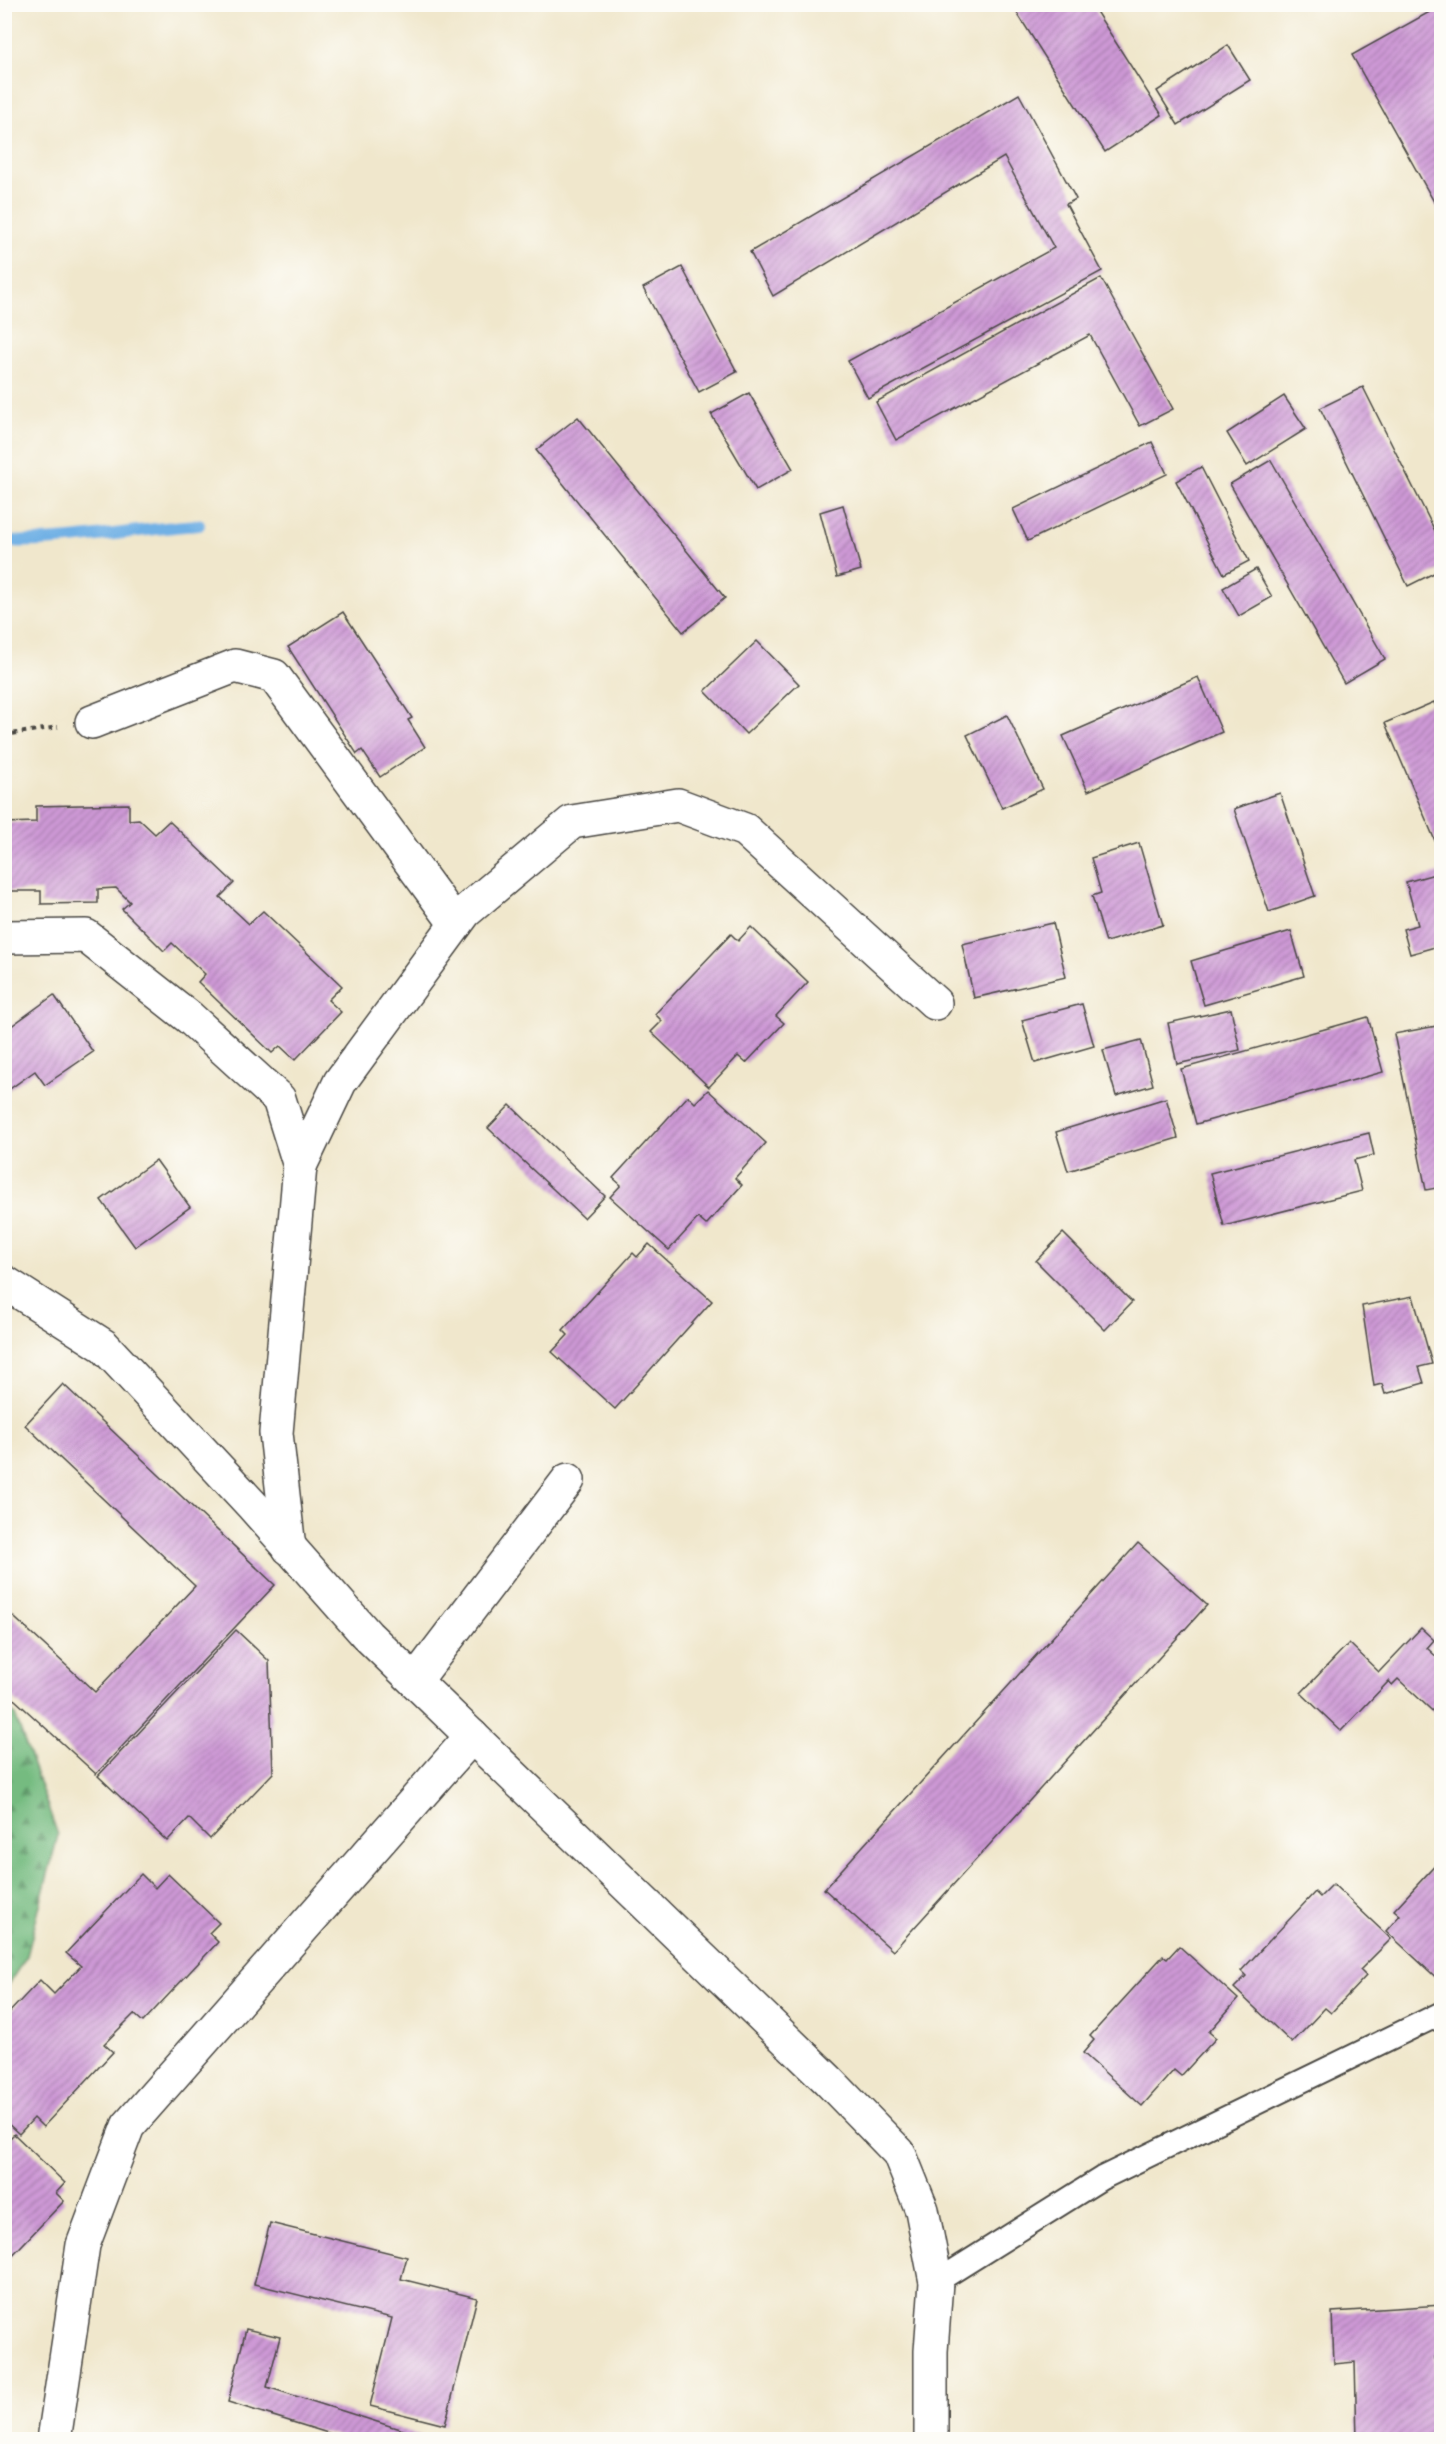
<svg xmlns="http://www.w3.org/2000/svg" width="1446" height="2444" viewBox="0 0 1446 2444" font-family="'Playpen Sans',sans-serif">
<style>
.forest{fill:url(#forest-firs);stroke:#507356;stroke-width:1.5}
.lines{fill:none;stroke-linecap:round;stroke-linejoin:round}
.stream{stroke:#71b1e5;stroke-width:12}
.building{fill:url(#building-hatch)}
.service-casing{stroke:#494743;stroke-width:26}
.minor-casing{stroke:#494743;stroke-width:36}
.path{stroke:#494743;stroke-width:4;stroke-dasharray:4.5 4.5;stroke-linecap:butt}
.service{stroke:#fff;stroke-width:22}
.minor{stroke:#fff;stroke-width:33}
</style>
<defs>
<pattern id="forest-firs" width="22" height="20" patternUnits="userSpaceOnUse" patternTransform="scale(1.5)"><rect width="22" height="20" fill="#74bb80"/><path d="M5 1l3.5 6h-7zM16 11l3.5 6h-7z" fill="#5f9869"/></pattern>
<pattern id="building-hatch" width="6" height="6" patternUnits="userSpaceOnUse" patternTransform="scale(1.5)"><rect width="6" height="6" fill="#ce99d6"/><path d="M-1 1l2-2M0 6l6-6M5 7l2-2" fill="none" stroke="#a77dae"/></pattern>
</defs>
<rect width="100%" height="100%" fill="#fdfcf7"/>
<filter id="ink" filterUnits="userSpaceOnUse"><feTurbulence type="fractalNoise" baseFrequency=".0167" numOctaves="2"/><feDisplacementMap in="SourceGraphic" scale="12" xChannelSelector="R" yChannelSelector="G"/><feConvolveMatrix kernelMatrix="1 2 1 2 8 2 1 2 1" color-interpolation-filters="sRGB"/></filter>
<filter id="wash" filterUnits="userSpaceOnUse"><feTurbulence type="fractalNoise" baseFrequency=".008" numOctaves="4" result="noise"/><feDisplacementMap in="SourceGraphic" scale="24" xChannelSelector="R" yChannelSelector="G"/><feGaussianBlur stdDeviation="1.35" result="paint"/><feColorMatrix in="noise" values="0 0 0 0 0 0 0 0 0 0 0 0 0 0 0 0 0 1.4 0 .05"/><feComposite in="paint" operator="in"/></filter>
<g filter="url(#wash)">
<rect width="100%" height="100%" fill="#f0e7cc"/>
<path class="forest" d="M5,1706L15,1715L58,1835L27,1956L5,1989Z"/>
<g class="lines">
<path class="stream" d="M4,541C70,544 133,529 199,525"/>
</g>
<g id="blocks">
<g class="building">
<path d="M1012,5H1092L1162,115L1105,152Z"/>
<path d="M1442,5V216L1352,55Z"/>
<path d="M1228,45L1250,80L1178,125L1157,91Z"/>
<path d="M1019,94L1076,199L1066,204L1102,271L868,398L848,361L1054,248L1004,157L773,296L750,252Z"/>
<path d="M682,267L737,372L699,392L643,288Z"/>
<path d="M1101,278L1173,409L1140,426L1090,335L896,440L876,402Z"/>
<path d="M1363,387L1442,545V569L1408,586L1320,408Z"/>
<path d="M749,393L793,469L756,490L711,414Z"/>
<path d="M1284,396L1306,429L1247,466L1227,433Z"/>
<path d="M578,417L725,598L683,632L536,450Z"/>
<path d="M1152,442L1167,474L1028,541L1013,509Z"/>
<path d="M1271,460L1385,659L1344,683L1230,484Z"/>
<path d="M1201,467L1249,561L1224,574L1176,481Z"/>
<path d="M843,505L861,570L837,577L820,512Z"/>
<path d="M1256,569L1272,597L1239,616L1223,588Z"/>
<path d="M343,612L412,718L408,720L425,747L380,777L362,750L357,754L288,647Z"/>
<path d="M757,641L799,684L746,734L705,691Z"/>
<path d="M1198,677L1222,732L1088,791L1063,736Z"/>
<path d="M1434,702L1442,720V841L1436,843L1385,723Z"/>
<path d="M1007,715L1043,789L1002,808L967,735Z"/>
<path d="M1280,793L1315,896L1269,912L1234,809Z"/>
<path d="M129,804V820L139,819L155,834L169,821L234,883L220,897L249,924L263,911L342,986L328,1000L341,1012L295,1060L280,1046L272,1053L198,982L205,974L172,943L164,951L122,909L130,902L116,888L98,889V903L41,904V891H4V823L36,822V806Z"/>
<path d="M1139,843L1163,925L1106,942L1092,896L1101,893L1091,858Z"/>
<path d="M1442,872V945L1410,954L1403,929L1418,925L1406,882Z"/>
<path d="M1053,923L1066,977L974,998L962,944Z"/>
<path d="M751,927L808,982L776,1016L784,1023L746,1063L738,1056L709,1087L651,1032L662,1021L655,1014L731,934L738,941Z"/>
<path d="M1291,931L1304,976L1204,1005L1191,961Z"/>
<path d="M54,995L93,1052L45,1085L35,1071L4,1093V1037L9,1034L6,1030Z"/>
<path d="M1082,1004L1094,1046L1035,1063L1022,1020Z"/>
<path d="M1231,1009L1240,1050L1177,1064L1168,1023Z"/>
<path d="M1368,1017L1383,1072L1196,1124L1181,1069Z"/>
<path d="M1442,1025V1187L1426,1190L1394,1034Z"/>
<path d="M1141,1040L1153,1085L1116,1096L1103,1050Z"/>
<path d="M708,1090L766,1143L735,1178L742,1185L706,1225L698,1218L669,1250L610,1197L621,1185L613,1178L688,1096L695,1103Z"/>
<path d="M1166,1098L1178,1138L1068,1171L1056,1132Z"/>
<path d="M510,1105L605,1196L584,1218L488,1128Z"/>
<path d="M1369,1133L1374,1155L1354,1160L1362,1191L1224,1226L1210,1173Z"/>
<path d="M156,1160L190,1207L135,1247L101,1200Z"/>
<path d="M1063,1233L1132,1302L1105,1330L1036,1261Z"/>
<path d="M649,1244L712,1301L615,1409L552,1352L568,1335L563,1330L633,1253L637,1257Z"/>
<path d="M1413,1296L1432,1364L1419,1367L1424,1383L1385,1394L1382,1384L1374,1386L1362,1306Z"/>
<path d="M63,1384L275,1585L96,1774L4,1690V1608L95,1692L195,1586L25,1425Z"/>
<path d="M1138,1543L1207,1605L893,1951L824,1889Z"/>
<path d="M1421,1628L1434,1640L1427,1648L1442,1662V1720L1398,1679L1392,1685L1389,1681L1341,1731L1301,1693L1349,1643L1379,1672Z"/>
<path d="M236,1630L269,1661L273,1773L210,1839L189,1818L167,1841L98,1776Z"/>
<path d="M1442,1858V1983L1386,1931L1400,1915L1394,1910Z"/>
<path d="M141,1874L155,1888L168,1874L219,1923L209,1933L218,1942L143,2022L134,2014L104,2044L113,2052L43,2127L34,2118L19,2134L4,2120V2018L40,1980L54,1994L81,1966L66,1953Z"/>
<path d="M1333,1884L1391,1939L1360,1970L1366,1976L1331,2013L1325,2008L1292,2043L1234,1988L1246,1976L1241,1971L1315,1892L1320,1897Z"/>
<path d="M1179,1946L1238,1999L1209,2032L1216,2038L1181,2076L1174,2070L1142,2106L1083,2053L1094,2040L1090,2036L1163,1956L1167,1959Z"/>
<path d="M14,2134L65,2183L56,2193L64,2201L4,2264V2144Z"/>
<path d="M270,2223L407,2257L401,2279L477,2298L445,2425L370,2406L392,2318L254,2284Z"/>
<path d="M1442,2305V2357H1435L1438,2439H1357L1355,2362L1334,2364L1332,2312Z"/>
<path d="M246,2329L280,2337L267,2387L431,2439H347L228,2402Z"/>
</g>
</g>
</g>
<g filter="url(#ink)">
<use href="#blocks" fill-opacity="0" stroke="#494743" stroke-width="1.5"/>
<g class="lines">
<defs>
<path id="service" d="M936,2282L1102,2178L1442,2013"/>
<g id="minor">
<path d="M92,722L235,666L274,676L456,924"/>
<path d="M4,937L86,936L190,1018L279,1099L300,1166L276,1433L289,1548"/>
<path d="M300,1166L340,1082L465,912L572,822L678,805L745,830L935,1003"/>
<path d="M4,1282L104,1346L253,1506L367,1635L828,2080L899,2153L922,2210L936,2282L931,2351V2440"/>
<path d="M415,1681L568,1480"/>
<path d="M54,2440L83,2245L128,2126L472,1736"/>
</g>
</defs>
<use href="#service" class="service-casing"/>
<use href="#minor" class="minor-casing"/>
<path class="path" d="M4,735L58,727"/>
<use href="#service" class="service"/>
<use href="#minor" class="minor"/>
</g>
</g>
<rect width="1446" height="2444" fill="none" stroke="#fdfcf7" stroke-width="24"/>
</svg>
